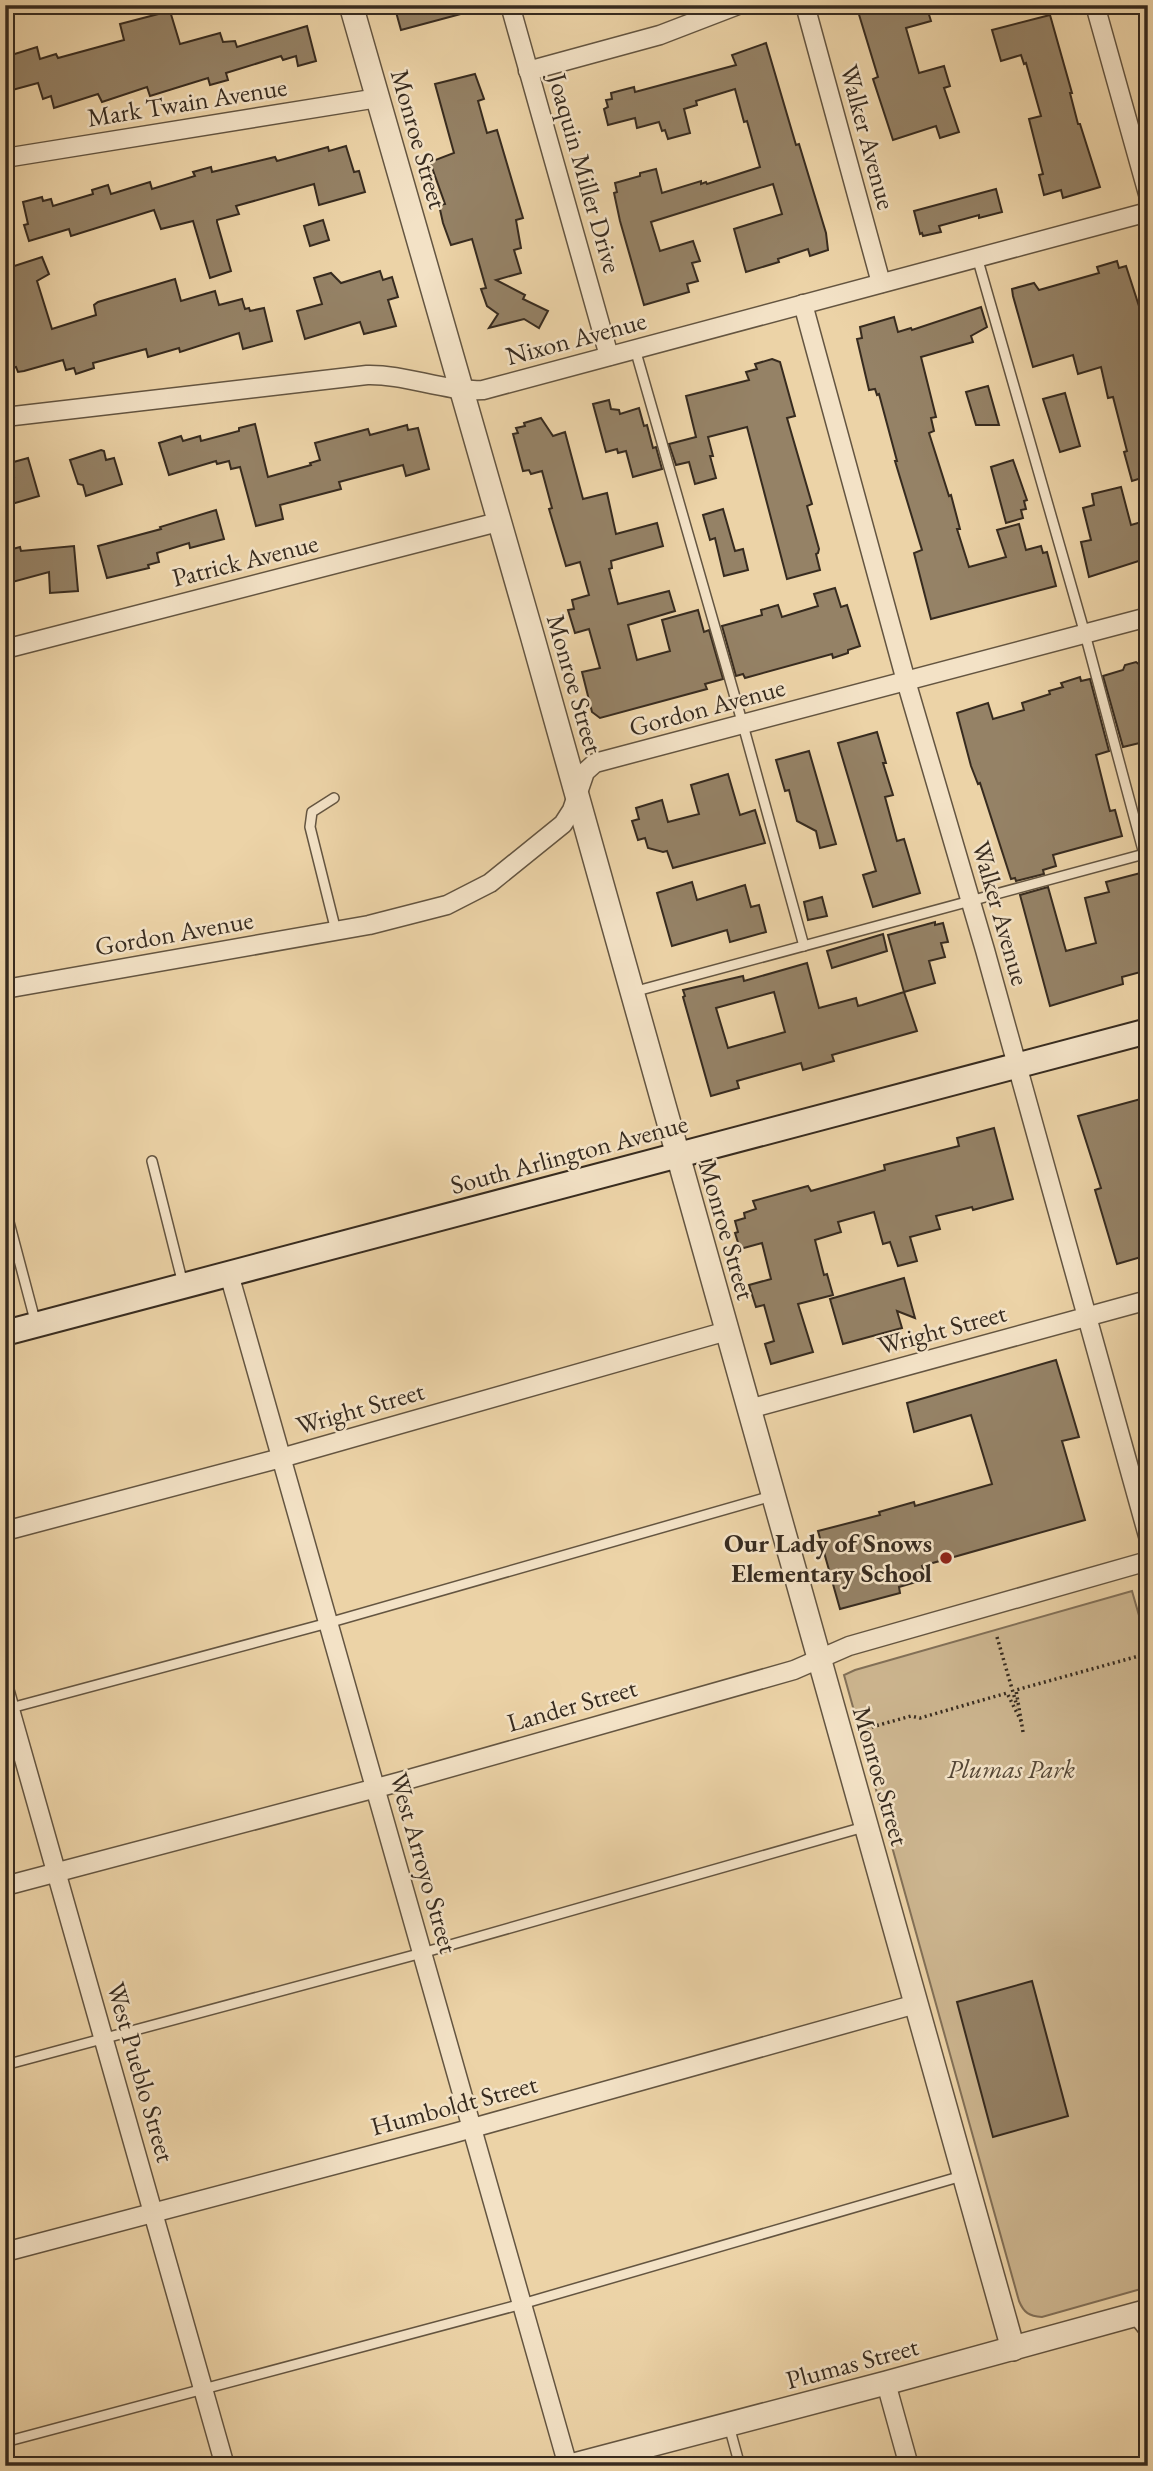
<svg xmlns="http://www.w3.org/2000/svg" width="1153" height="2471" viewBox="0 0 1153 2471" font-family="'EB Garamond',serif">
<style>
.green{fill:#cdb690;stroke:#827058;stroke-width:2}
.building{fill:#958266;stroke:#372b1f;stroke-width:2;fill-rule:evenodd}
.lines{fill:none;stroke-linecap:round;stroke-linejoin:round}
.service-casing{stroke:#645541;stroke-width:12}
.minor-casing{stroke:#645541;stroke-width:21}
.tertiary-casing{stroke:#645541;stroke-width:26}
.secondary-casing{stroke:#372b1f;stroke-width:28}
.path{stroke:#372b1f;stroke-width:3.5;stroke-dasharray:2 3.5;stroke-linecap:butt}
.service{stroke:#f3e2c6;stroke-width:9}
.minor{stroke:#f3e2c6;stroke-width:18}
.tertiary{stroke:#f3e2c6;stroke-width:23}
.secondary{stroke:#f3e2c6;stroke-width:24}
.poi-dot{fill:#8f2418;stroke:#f3e2c6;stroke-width:2.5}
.labels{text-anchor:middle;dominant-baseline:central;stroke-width:5;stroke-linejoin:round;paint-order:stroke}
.street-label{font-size:26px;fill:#372b1f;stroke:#f3e2c6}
.poi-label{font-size:26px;font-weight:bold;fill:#372b1f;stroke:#f3e2c6;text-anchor:end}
.park-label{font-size:26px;font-style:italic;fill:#554736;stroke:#f3e2c6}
</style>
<rect width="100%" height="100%" fill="#ecd3a7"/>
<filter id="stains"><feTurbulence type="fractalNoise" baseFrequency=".00286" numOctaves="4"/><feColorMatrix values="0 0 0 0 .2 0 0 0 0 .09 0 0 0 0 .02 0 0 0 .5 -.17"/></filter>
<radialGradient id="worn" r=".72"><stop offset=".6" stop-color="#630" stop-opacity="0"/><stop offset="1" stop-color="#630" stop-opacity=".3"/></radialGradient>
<path class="green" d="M1132,1591L1148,1647V2287L1042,2317C1029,2316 1024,2313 1019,2301L844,1675L855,1670Z"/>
<g class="building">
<path d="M419,5H471L472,11L401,30L396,12Z"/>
<path d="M868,5H926L931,21L906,28L919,73L944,66L950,86L944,88L959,132L940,138L936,126L893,140L873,79L878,77L857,8Z"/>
<path d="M170,11L180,44L220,33L223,42L235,41L237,47L307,26L316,61L298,66L296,56L283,60L281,56L226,73L228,80L210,85L208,78L150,96L147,87L102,102L98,94L54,108L51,96L43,99L38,83L5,92V57L37,47L40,59L56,54L58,58L124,40L120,24Z"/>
<path d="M1050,15L1072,93H1070L1078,124H1080L1100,187L1063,198L1061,190L1044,195L1039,175L1043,174L1029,119L1041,116L1026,63L1024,64L1021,55L1001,61L992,30Z"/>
<path d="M766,43L796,145L799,144L826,233L828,250L810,256L808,249L778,259L779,262L746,272L734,229L782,214L773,184L651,222L660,251L693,241L700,261L692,263L698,281L687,284L689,292L644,305L620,221L614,193L617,192L615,183L640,176V173L656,169L662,193L701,181V184L706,182L707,184L760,167L747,121L744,122L735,89L696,101L697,105L684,109L690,133L668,139L665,130L662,131L659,122L637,128L635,118L608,125L604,109L608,107L606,100L612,99L611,93L634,87L635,92L736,65L732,55Z"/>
<path d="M475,74L484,99L478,101L487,133L497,130L523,218L516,220L521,248L514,250L521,273L496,280L525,295L523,299L548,311L539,328L524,319L489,328L498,314L487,306L481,289L486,288L472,239L451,245L443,223L439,205L445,204L430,162L454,153L435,84Z"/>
<path d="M346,146L354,172L359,171L365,192L319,205L314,184L236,206L239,214L217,220V222L231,271L210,278L193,221L161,229L154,210L71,236L69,229L29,241L24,225L28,224L23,202L42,197L43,201L51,199L53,206L93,194L92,190L108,185L111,194L150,182L152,189L195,176L193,172L211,167L212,172L275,157L277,161L328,147L329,151Z"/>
<path d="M996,189L1002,212L979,218V215L939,226L941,232L923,236L922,233L920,234L914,211Z"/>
<path d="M323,220L329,240L310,246L304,226Z"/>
<path d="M42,257L49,274L37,281L52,329L96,315L94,305L98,302L175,279L181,301L215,291L219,305L242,299L245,309L249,308L250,311L264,308L272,341L243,349L239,333L180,352L179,348L148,357L146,349L93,363L94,368L76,374L74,368L66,370L63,360L24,371L18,372L16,367L5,370V269Z"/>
<path d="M1117,261L1119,268L1126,266L1148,334V476L1132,481L1124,452L1127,451L1113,397L1108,398L1101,367L1078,374L1073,355L1033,367L1013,296L1012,289L1034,283L1039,290L1099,273L1097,267Z"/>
<path d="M380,271L383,280L392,277L398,297L388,300L396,326L364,334L360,322L305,339L297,311L322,304L314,278L331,273L341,283Z"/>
<path d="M981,307L987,327L971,336L973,342L921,357L936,417L931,418L934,431L929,433L949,496L951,495L960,529H957L969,567L1006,557L997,530L1019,524L1026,550L1041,546L1043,553L1047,552L1056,586L931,619L914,553L922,550L895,461H897L879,394L877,395L875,389L869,390L857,339L862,338L860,327L894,317L898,332L911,328L912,330Z"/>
<path d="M772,359L780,362L795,416L787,418L812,504L807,506L819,549L818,553L816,554L820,570L787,579L747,427L708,437L713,456H710L716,478L695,484L689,462L676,465L669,444L696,437L686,396L749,380L746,372L757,369L755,364Z"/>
<path d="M988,386L999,425H976L966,392Z"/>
<path d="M1065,393L1080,446L1060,452L1043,399Z"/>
<path d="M609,400L611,409L619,410L620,414L639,408L644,426L647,425L653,448L656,447L662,469L633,477L626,451L618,453L617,449L606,452L593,404Z"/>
<path d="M541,418L553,436L565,432L583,499L607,493L616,534L657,523L663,546L611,561L612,568L609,569L618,604L669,591L675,611L628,625L637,660L670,651L662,620L698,610L704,632L709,630L723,679L705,684L707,689L600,718L592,712L582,672L600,668L589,629L575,633L568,610L574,609L572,600L589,595L580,562L566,566L549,509L552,508L542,471L531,474L529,470L523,471L513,434L518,433L516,428L525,426L524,423Z"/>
<path d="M255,424L268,477L311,465L310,463L320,460L315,443L368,429L370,435L407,425L408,430L418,428L429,469L406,476L403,465L339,482L341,489L280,505L283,519L256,526L240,467L231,469L229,461L217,464L216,461L169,475L159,443L181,436L183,441L200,436L201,441L239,431V428Z"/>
<path d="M101,450L104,451L106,460L114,458L122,484L86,496L83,485L78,484L70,460Z"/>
<path d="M28,458L39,496L5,506V480L14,477L10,463Z"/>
<path d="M1013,460L1027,500L1024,501L1026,509L1021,510L1023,518L1006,523L991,467Z"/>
<path d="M1121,487L1131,525L1148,520V558L1089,577L1081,542L1091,540L1083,508L1094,505L1092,494Z"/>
<path d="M723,509L735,551L743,549L748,570L724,576L715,538L710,540L703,515Z"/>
<path d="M216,510L224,539L190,548L189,543L157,553L159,562L148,565L149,568L107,578L98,546L161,529L160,527Z"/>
<path d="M74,546L78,591L50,593L49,572L5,584V551L20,547L21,551Z"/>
<path d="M835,588L841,607L847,605L860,646L848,650V653L833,658L832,654L745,678L743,674L736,676L722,626L762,615L761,610L778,605L782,617L818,606L814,594Z"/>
<path d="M1136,662L1145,669L1148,679V741L1123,747L1103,676L1123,670L1125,665Z"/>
<path d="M1080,677L1081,681L1090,679L1109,751L1096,755L1110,811L1115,810L1122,836L1053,855L1056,866L1043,870L1044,874L1016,881L1015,878L1011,879L980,783L978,784L971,766L957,713L988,703L993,719L1024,710L1022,703L1050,694L1049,691L1063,687L1061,683Z"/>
<path d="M877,732L886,763H883L893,795L885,797L897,841L904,839L920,893L873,907L863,875L876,871L838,743Z"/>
<path d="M809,751L836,844L820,848L816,831L797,821L789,790L785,791L776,760Z"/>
<path d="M728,774L740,815L755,810L765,843L673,868L667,851L663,852L648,848L645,838L638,840L632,821L639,819L636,808L662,800L668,822L699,814L691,785Z"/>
<path d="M1148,871V970L1122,977L1123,984L1050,1006L1020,895L1048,887L1066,951L1096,943L1085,898L1109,892L1106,882Z"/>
<path d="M692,882L697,900L745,885L751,907L759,905L766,932L730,942L727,930L672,946L657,893Z"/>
<path d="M822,897L827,916L808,920L804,902Z"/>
<path d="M935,922V925L943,923L948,942L941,943L945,957L929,961L935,983L904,992L917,1031L832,1055L834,1061L803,1070L801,1063L737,1081L739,1088L711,1096L683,997L685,996L683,990L743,976L744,981L807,963L819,1008L856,998L858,1006L862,1005L904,992L888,935ZM774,992L785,1032L728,1048L716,1008Z"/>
<path d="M883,934L887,951L832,968L827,951Z"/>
<path d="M1148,1097V1134L1140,1136L1148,1164L1142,1167L1148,1185V1255L1117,1264L1095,1190L1101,1188L1078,1116Z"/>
<path d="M994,1128L1013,1199L973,1210L972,1207L936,1216L940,1229L910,1237L917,1261L898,1266L890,1242L883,1244L874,1212L838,1222L841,1232L815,1240L824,1275L827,1274L833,1295L798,1304L813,1352L771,1364L765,1344L774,1341L764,1305L756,1307L749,1285L771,1279L762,1243L740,1249L735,1233L738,1232L735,1221L745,1218L744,1213L756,1209L753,1201L808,1186L811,1191L885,1170L884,1165L959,1146L957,1138Z"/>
<path d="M904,1278L915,1318L897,1311L902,1328L843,1344L830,1299Z"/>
<path d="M1056,1360L1079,1437L1062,1441L1085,1520L922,1566L926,1579L899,1587L900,1593L840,1609L818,1531L880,1515L879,1512L914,1502L915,1506L992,1484L971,1415L914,1432L907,1403Z"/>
<path d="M1032,1981L1068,2116L993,2137L957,2002Z"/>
</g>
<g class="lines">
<defs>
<g id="service">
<path d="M977,257L1085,634L1144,854"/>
<path d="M635,349L743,725L804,946"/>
<path d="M334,798L312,812L310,827L336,931"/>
<path d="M633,992L1148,853"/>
<path d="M152,1161L183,1284"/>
<path d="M5,1207L36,1324"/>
<path d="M7,1709L328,1623L772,1496"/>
<path d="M5,2065L422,1953L864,1827"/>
<path d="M729,2426L740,2466"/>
<path d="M5,2442L522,2304L962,2176"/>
</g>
<g id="minor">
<path d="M510,5L609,356"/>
<path d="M805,5L881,283"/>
<path d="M1095,5L1148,194"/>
<path d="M528,71L660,35L738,5"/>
<path d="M5,158L378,98"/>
<path d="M803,304L906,681L985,950L1148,1536"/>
<path d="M5,417L367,375C406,374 444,392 483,390L1148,212"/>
<path d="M5,649L498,522"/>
<path d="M5,989L369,925L447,905L490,883L563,824L572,810L585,772L595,763L1148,617"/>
<path d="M229,1274L568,2466"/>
<path d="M749,1409L1148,1300"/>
<path d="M5,1531L281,1458L727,1331"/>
<path d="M5,1692L225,2466"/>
<path d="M5,1886L399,1782L794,1670L849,1646L1148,1561"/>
<path d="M5,2252L451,2134L916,2004"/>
<path d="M1137,2315L1148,2329"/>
<path d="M886,2383L909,2466"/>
</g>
<g id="tertiary">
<path d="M351,5L532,635L1013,2349"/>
<path d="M570,2466L886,2383L1148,2311"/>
</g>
<path id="secondary" d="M5,1333L1148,1031"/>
</defs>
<use href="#service" class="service-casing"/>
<use href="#minor" class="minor-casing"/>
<use href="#tertiary" class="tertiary-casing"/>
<use href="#secondary" class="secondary-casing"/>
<g class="path">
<path d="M997,1637L1017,1706"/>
<path d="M861,1730L911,1716L920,1718L1007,1693L1022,1723"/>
<path d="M1023,1732L1016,1690L1146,1654"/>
</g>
<use href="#service" class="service"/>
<use href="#minor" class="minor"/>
<use href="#tertiary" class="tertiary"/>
<use href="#secondary" class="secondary"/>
</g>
<circle class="poi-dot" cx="946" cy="1558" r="7"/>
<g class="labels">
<g class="street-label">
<text transform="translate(187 102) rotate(-9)">Mark Twain Avenue</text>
<text transform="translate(868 137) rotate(75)">Walker Avenue</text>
<text transform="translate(419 139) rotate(74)">Monroe Street</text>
<text transform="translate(585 173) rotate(74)">Joaquin Miller Drive</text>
<text transform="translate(576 338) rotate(-15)">Nixon Avenue</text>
<text transform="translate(245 560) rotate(-14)">Patrick Avenue</text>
<text transform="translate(575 684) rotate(74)">Monroe Street</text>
<text transform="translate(707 707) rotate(-15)">Gordon Avenue</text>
<text transform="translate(1001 913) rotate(74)">Walker Avenue</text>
<text transform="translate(174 933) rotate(-10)">Gordon Avenue</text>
<text transform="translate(569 1154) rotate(-15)">South Arlington Avenue</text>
<text transform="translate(727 1230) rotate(74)">Monroe Street</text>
<text transform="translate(942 1329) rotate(-15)">Wright Street</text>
<text transform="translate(360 1408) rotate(-16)">Wright Street</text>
<text transform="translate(572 1705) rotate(-16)">Lander Street</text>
<text transform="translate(881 1776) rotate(74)">Monroe Street</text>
<text transform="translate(424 1863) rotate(74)">West Arroyo Street</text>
<text transform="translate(141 2072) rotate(74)">West Pueblo Street</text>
<text transform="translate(454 2105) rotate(-15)">Humboldt Street</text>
<text transform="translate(852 2363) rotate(-15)">Plumas Street</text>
</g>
<g class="poi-label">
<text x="932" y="1543">Our Lady of Snows<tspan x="932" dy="30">Elementary School</tspan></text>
</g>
<g class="park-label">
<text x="1011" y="1769">Plumas Park</text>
</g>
</g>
<rect width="1153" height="2471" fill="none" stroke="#ecd3a7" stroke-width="28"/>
<rect x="7" y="7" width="1139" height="2457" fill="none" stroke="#372b1f" stroke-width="3.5"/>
<rect x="14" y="14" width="1125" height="2443" fill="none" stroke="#372b1f" stroke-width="2"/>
<rect width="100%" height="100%" filter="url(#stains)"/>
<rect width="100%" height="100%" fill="url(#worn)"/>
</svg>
